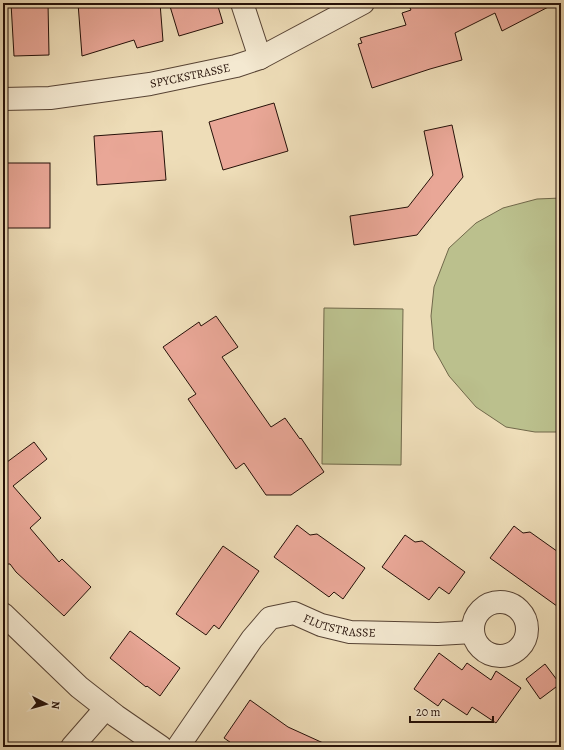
<svg xmlns="http://www.w3.org/2000/svg" width="564" height="750" viewBox="0 0 564 750" font-family="Alegreya,serif">
<style>
.green{fill:#bbc08d;stroke:#70684a}
.building{fill:#e9a797;stroke:#251008}
.lines{fill:none;stroke-linecap:round;stroke-linejoin:round}
.street-casing{stroke:#574334;stroke-width:24}
.street{stroke:#f4e9d1;stroke-width:22}
.labels{text-anchor:middle;dominant-baseline:central;stroke-width:4;stroke-linejoin:round;paint-order:stroke}
.street-label{font-size:12px;fill:#251008;stroke:#f4e9d1}
</style>
<rect width="100%" height="100%" fill="#eeddb8"/>
<filter id="stains"><feTurbulence type="fractalNoise" baseFrequency=".005" numOctaves="4"/><feColorMatrix values="0 0 0 0 .2 0 0 0 0 .09 0 0 0 0 .02 0 0 0 .5 -.17"/></filter>
<radialGradient id="worn" r=".72"><stop offset=".6" stop-color="#630" stop-opacity="0"/><stop offset="1" stop-color="#630" stop-opacity=".3"/></radialGradient>
<g class="green">
<path d="M561,198V432H535L506,427L476,407L449,376L434,349L431,316L434,287L449,248L476,223L503,208L537,199Z"/>
<path d="M324,308L403,309L401,465L322,464Z"/>
</g>
<g class="building">
<path d="M11,3H48L49,55L14,56Z"/>
<path d="M78,3H160L163,41L137,48L134,40L82,56Z"/>
<path d="M169,3H217L223,23L179,36Z"/>
<path d="M424,3H556L502,31L495,13L455,33L462,60L430,69L372,88L358,44L362,43L360,38L406,25L402,13L411,10L410,8Z"/>
<path d="M274,103L288,151L223,170L209,122Z"/>
<path d="M452,125L463,177L417,235L354,245L350,216L408,207L433,175L424,131Z"/>
<path d="M162,131L166,180L97,185L94,136Z"/>
<rect x="3" y="163" width="47" height="65"/>
<path d="M216,316L238,347L222,357L271,427L285,418L300,439L301,438L324,472L291,495H266L244,463L236,469L188,399L196,394L163,347L199,322L201,326Z"/>
<path d="M34,442L47,459L13,486L41,518L30,528L59,562L62,559L91,587L64,616L16,572L10,564H3V465Z"/>
<path d="M297,525L310,535L317,534L365,568L343,599L334,592L329,597L274,557Z"/>
<path d="M514,526L523,533L530,532L561,554V609L490,558Z"/>
<path d="M405,535L415,542L422,541L465,572L449,594L439,587L429,600L382,567Z"/>
<path d="M223,546L259,571L219,629L214,625L206,635L176,614Z"/>
<path d="M130,631L180,668L160,696L147,686L146,687L110,658Z"/>
<path d="M439,653L462,670L467,663L491,680L496,671L521,688L496,723L472,707L467,715L443,699L438,706L414,689Z"/>
<path d="M545,664L560,684L540,699L526,679Z"/>
<path d="M250,700L288,727L332,747H237L224,738Z"/>
</g>
<g class="lines">
<defs>
<g id="street">
<path d="M242,3L260,58"/>
<path id="s1" d="M3,99L50,98L150,84L236,66L260,58L363,3"/>
<circle cx="500" cy="629" r="27"/>
<path d="M3,614L79,687L116,716L161,747"/>
<path d="M72,747L106,708"/>
<path id="s2" d="M178,747L252,639L270,618L294,613L321,625L350,632L438,634L473,632"/>
</g>
</defs>
<use href="#street" class="street-casing"/>
<use href="#street" class="street"/>
</g>
<g class="labels">
<g class="street-label">
<text stroke="none"><textPath href="#s1" startOffset="189">SPYCKSTRASSE</textPath></text>
<text stroke="none"><textPath href="#s2" startOffset="231">FLUTSTRASSE</textPath></text>
</g>
</g>
<rect width="564" height="750" fill="none" stroke="#eeddb8" stroke-width="16"/>
<rect x="4" y="4" width="556" height="742" fill="none" stroke="#251008" stroke-width="2"/>
<rect x="8" y="8" width="548" height="734" fill="none" stroke="#251008"/>
<g transform="translate(46 704) rotate(96)" stroke="#f4e9d1" stroke-width="3" paint-order="stroke">
<path d="M0-3L7 15L0 10L-7 15Z" fill="#251008"/>
<text y="-6" font-size="11" font-weight="bold" text-anchor="middle" fill="#251008">N</text>
</g>
<path d="M410 716v6h83v-6" fill="none" stroke="#251008" stroke-width="2"/>
<text x="416" y="716" font-size="12" fill="#251008" stroke="#f4e9d1" stroke-width="3" paint-order="stroke">20 m</text>
<rect width="100%" height="100%" filter="url(#stains)"/>
<rect width="100%" height="100%" fill="url(#worn)"/>
</svg>
